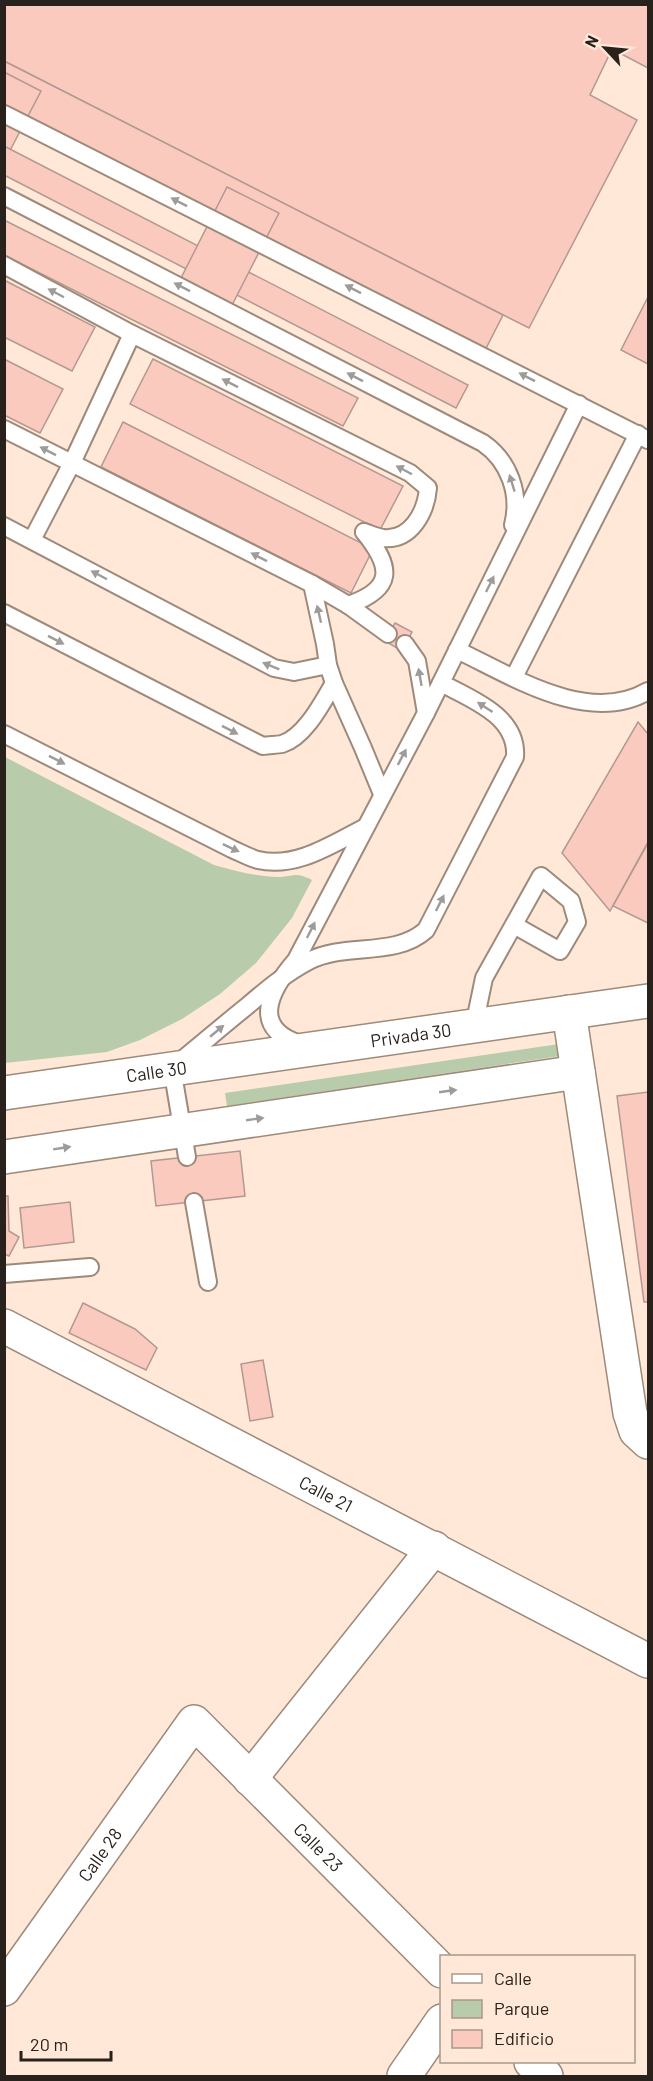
<svg xmlns="http://www.w3.org/2000/svg" width="653" height="2081" viewBox="0 0 653 2081" font-family="Barlow,sans-serif">
<style>
.green{fill:#b8ccac}
.building{fill:#fbcabf;stroke:#b39892;stroke-width:1.5}
.lines{fill:none;stroke-linecap:round;stroke-linejoin:round}
.service-casing{stroke:#9e8a7a;stroke-width:20}
.minor-casing{stroke:#9e8a7a;stroke-width:36}
.tertiary-casing{stroke:#9e8a7a;stroke-width:36}
.service{stroke:#fff;stroke-width:16}
.minor{stroke:#fff;stroke-width:33}
.tertiary{stroke:#fff;stroke-width:33}
.oneway{fill:#9f9b98}
.labels{text-anchor:middle;dominant-baseline:central;stroke-width:4.5;stroke-linejoin:round;paint-order:stroke}
.street-label{font-size:18px;fill:#29211b;stroke:#ffe8d8}
</style>
<rect width="100%" height="100%" fill="#ffe8d8"/>
<g class="green">
<path d="M5,757L214,865C235,871 258,877 280,877C296,876 295,872 312,880L292,918L256,963L220,994L182,1019L140,1040L107,1052L5,1063Z"/>
<path d="M559,1044L560,1056L227,1106L225,1093Z"/>
</g>
<g class="building">
<path d="M4,4H648V68L612,49L590,95L637,120L529,328L4,61Z"/>
<path d="M4,61L503,315L478,364L4,123Z"/>
<path d="M4,72L41,91L4,162Z"/>
<path d="M4,146L468,385L456,408L4,175Z"/>
<path d="M227,187L279,213L230,309L179,282Z"/>
<path d="M4,220L358,398L343,426L4,255Z"/>
<path d="M4,280L95,327L72,371L4,337Z"/>
<path d="M648,297V364L621,350Z"/>
<path d="M4,359L63,389L40,433L4,415Z"/>
<path d="M153,359L403,486L380,530L130,404Z"/>
<path d="M123,422L373,549L351,593L101,467Z"/>
<path d="M395,623L412,632L402,651L385,641Z"/>
<path d="M638,722L648,734V842L610,911L562,853Z"/>
<path d="M647,845H648V923L613,906Z"/>
<path d="M648,1092V1302H644L617,1096Z"/>
<path d="M240,1151L245,1196L156,1206L151,1161Z"/>
<path d="M4,1196H8L9,1231L19,1237L9,1256L4,1254Z"/>
<path d="M70,1202L74,1242L24,1248L20,1208Z"/>
<path d="M83,1303L135,1329L157,1348L146,1370L69,1333Z"/>
<path d="M263,1360L273,1417L250,1421L241,1364Z"/>
</g>
<g class="lines">
<defs>
<g id="service">
<path d="M4,114L648,440"/>
<path d="M4,196L483,443C509,461 521,494 513,525"/>
<path d="M4,265L132,334L410,473L428,488C426,512 411,541 383,538C377,537 370,534 364,532"/>
<path d="M4,429L312,584L348,605C394,589 393,568 364,532"/>
<path d="M4,526L274,668L294,672L328,665"/>
<path d="M32,540L72,463L132,334"/>
<path d="M312,584L325,644L328,665L334,683L363,748L382,794"/>
<path d="M348,605L388,634"/>
<path d="M4,613L263,746C269,745 276,745 282,744C305,737 322,703 334,683"/>
<path d="M405,644L417,661L426,713"/>
<path d="M457,650C512,676 588,726 648,691"/>
<path d="M514,677L638,434"/>
<path d="M4,734L232,849C241,853 250,858 258,860C296,869 332,844 364,828"/>
<path d="M474,1026L484,978L541,876L571,901L577,922L560,951L514,925"/>
<path d="M304,1045C249,1030 269,991 296,960L426,713L579,404"/>
<path d="M187,1157L172,1068C197,1048 221,1027 246,1007C266,990 286,973 309,961C345,942 395,958 426,930L515,757C518,716 471,699 441,683"/>
<path d="M194,1202L208,1282"/>
<path d="M4,1274L90,1267"/>
</g>
<g id="minor">
<path d="M569,1012L630,1413L636,1431L648,1442"/>
<path d="M4,1157L578,1072"/>
<path d="M250,1779L434,1548"/>
<path id="s1" d="M4,1989L194,1722L442,1971"/>
<path d="M531,2062L546,2076"/>
<path d="M404,2076L442,2021"/>
</g>
<g id="tertiary">
<path id="s2" d="M4,1093L648,1001"/>
<path id="s3" d="M4,1326L648,1661"/>
</g>
</defs>
<use href="#service" class="service-casing"/>
<use href="#minor" class="minor-casing"/>
<use href="#tertiary" class="tertiary-casing"/>
<use href="#service" class="service"/>
<use href="#minor" class="minor"/>
<use href="#tertiary" class="tertiary"/>
</g>
<defs><path id="oneway-solid" d="M-6-.8H1V-3.2L6.5 0L1 3.2V.8H-6Z" transform="scale(1.5)"/></defs>
<g class="oneway">
<use href="#oneway-solid" transform="translate(179 202) rotate(-153)"/>
<use href="#oneway-solid" transform="translate(182 287) rotate(-153)"/>
<use href="#oneway-solid" transform="translate(353 289) rotate(-153)"/>
<use href="#oneway-solid" transform="translate(56 293) rotate(-152)"/>
<use href="#oneway-solid" transform="translate(355 377) rotate(-153)"/>
<use href="#oneway-solid" transform="translate(527 377) rotate(-153)"/>
<use href="#oneway-solid" transform="translate(230 383) rotate(-153)"/>
<use href="#oneway-solid" transform="translate(48 451) rotate(-153)"/>
<use href="#oneway-solid" transform="translate(404 470) rotate(-152)"/>
<use href="#oneway-solid" transform="translate(512 483) rotate(-107)"/>
<use href="#oneway-solid" transform="translate(259 557) rotate(-153)"/>
<use href="#oneway-solid" transform="translate(99 575) rotate(-152)"/>
<use href="#oneway-solid" transform="translate(490 584) rotate(-64)"/>
<use href="#oneway-solid" transform="translate(319 614) rotate(-103)"/>
<use href="#oneway-solid" transform="translate(56 640) rotate(27)"/>
<use href="#oneway-solid" transform="translate(271 666) rotate(-158)"/>
<use href="#oneway-solid" transform="translate(420 677) rotate(-100)"/>
<use href="#oneway-solid" transform="translate(485 707) rotate(-147)"/>
<use href="#oneway-solid" transform="translate(230 730) rotate(27)"/>
<use href="#oneway-solid" transform="translate(402 757) rotate(-62)"/>
<use href="#oneway-solid" transform="translate(57 760) rotate(27)"/>
<use href="#oneway-solid" transform="translate(231 848) rotate(25)"/>
<use href="#oneway-solid" transform="translate(440 903) rotate(-63)"/>
<use href="#oneway-solid" transform="translate(311 930) rotate(-63)"/>
<use href="#oneway-solid" transform="translate(217 1031) rotate(-40)"/>
<use href="#oneway-solid" transform="translate(448 1091) rotate(-8)"/>
<use href="#oneway-solid" transform="translate(255 1119) rotate(-8)"/>
<use href="#oneway-solid" transform="translate(62 1148) rotate(-9)"/>
</g>
<g class="labels">
<g class="street-label">
<text stroke="none"><textPath href="#s2" startOffset="411">Privada 30</textPath></text>
<text stroke="none"><textPath href="#s2" startOffset="154">Calle 30</textPath></text>
<text stroke="none"><textPath href="#s3" startOffset="363">Calle 21</textPath></text>
<text stroke="none"><textPath href="#s1" startOffset="504">Calle 23</textPath></text>
<text stroke="none"><textPath href="#s1" startOffset="165">Calle 28</textPath></text>
</g>
</g>
<rect width="653" height="2081" fill="none" stroke="#29211b" stroke-width="12"/>
<rect x="440" y="1955" width="195" height="108" fill="#ffe8d8" stroke="#a9988c" stroke-width="1.5"/>
<rect x="452" y="1974" width="30" height="9" fill="#ffffff" stroke="#a9988c" stroke-width="1.5"/>
<text x="494" y="1985" font-size="18" fill="#29211b">Calle</text>
<rect x="452" y="2000" width="30" height="18" fill="#b8ccac" stroke="#a9988c" stroke-width="1.5"/>
<text x="494" y="2015" font-size="18" fill="#29211b">Parque</text>
<rect x="452" y="2030" width="30" height="18" fill="#fbcabf" stroke="#a9988c" stroke-width="1.5"/>
<text x="494" y="2045" font-size="18" fill="#29211b">Edificio</text>
<g transform="translate(605 48) rotate(296)" stroke="#ffe8d8" stroke-width="4.5" paint-order="stroke">
<path d="M0-4.5L10 22L0 15L-10 22Z" fill="#29211b"/>
<text y="-9" font-size="16" font-weight="bold" text-anchor="middle" fill="#29211b">N</text>
</g>
<path d="M21 2051v9h90v-9" fill="none" stroke="#29211b" stroke-width="3"/>
<text x="30" y="2051" font-size="18" fill="#29211b" stroke="#ffe8d8" stroke-width="4.5" paint-order="stroke">20 m</text>
</svg>
